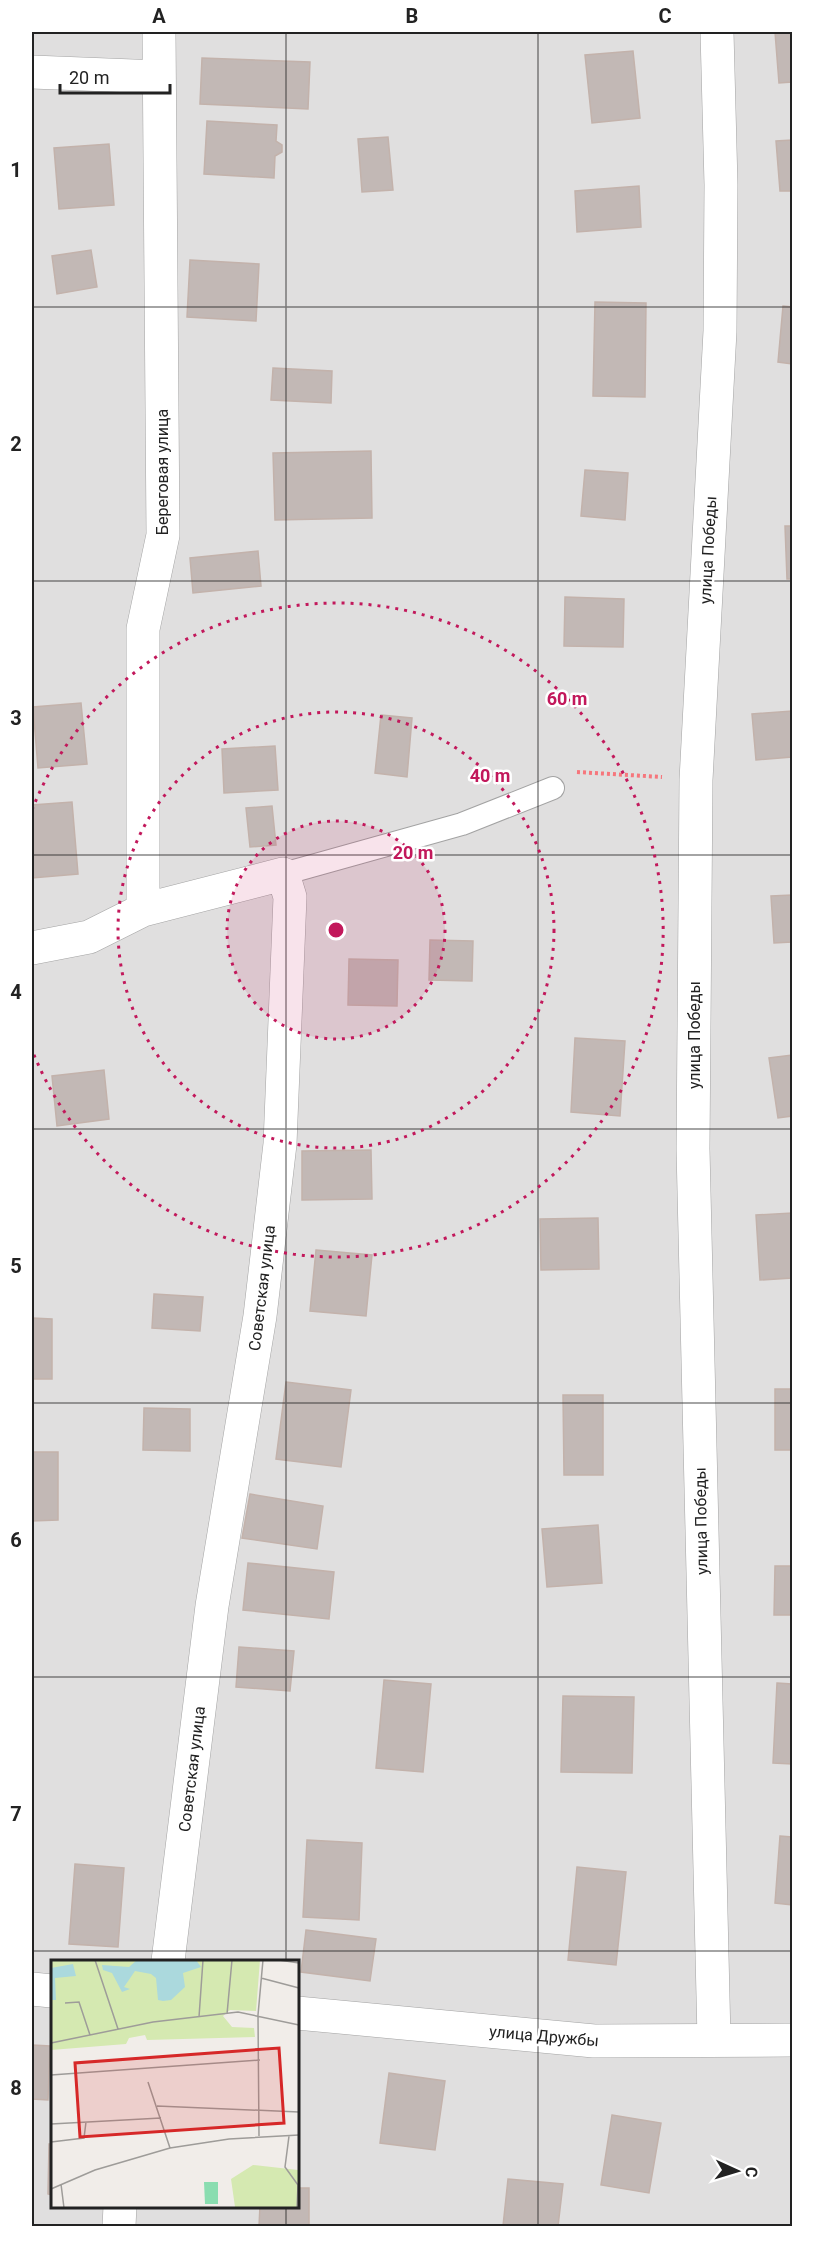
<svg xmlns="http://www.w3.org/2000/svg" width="824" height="2258" font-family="Roboto,sans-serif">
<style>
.residential{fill:#e0dfdf;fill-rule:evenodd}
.building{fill:#c2b8b5;stroke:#c3b2ab;stroke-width:1.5}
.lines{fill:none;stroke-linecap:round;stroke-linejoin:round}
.service-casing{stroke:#a3a3a3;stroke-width:24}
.minor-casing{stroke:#a3a3a3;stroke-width:34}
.tertiary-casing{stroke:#a3a3a3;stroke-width:34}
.path{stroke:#f6767c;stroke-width:4;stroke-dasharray:3 3;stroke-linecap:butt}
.service{stroke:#fff;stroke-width:22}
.minor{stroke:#fff;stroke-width:33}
.tertiary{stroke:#fff;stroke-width:33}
.grid{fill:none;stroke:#222;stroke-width:1.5;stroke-opacity:0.55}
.ring{fill:none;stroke:#c2185b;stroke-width:3;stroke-dasharray:3 6}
.labels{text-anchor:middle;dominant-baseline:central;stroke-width:5;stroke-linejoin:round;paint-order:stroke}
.street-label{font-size:16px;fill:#222;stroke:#fff}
.inset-road{fill:none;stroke:#9e9c99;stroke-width:1.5}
.view{fill:#d62828;fill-opacity:0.15;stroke:#d62828;stroke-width:3}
.inset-edge{fill:none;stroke:#222;stroke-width:3}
.centre{fill:#c2185b;stroke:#fff;stroke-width:3}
.ring-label{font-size:18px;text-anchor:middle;font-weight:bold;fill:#c2185b;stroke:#fff;stroke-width:5;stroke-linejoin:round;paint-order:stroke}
.neatline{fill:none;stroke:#222;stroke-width:2}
.grid-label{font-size:20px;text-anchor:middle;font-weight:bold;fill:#222}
</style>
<rect width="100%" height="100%" fill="#f1ede9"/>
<!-- residential -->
<path class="residential" d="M32,32H792V2226H32ZM52,1961H297V2206H52Z"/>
<!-- building -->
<path class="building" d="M775,32H792V82L779,83Z
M633,51L640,118L592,123L585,55Z
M202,58L310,62L308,109L200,104Z
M207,121L277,125L276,141L282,145V152L275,156L274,178L204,174Z
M388,137L393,190L362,192L358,139Z
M792,140V191H780L776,141Z
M109,144L114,205L59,209L54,148Z
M639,186L641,227L577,232L575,191Z
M91,250L97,287L57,294L52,256Z
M190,260L259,264L256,321L187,317Z
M595,302L646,303L645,397L593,396Z
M783,306L792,307V364L778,362Z
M273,368L332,371L331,403L271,400Z
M371,451L372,518L275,520L273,453Z
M585,470L628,473L625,520L581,516Z
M785,526H792V579H787Z
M258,551L261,586L193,593L190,558Z
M565,597L624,599L623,647L564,646Z
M81,703L87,764L38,768L33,707Z
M792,711V757L756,760L752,714Z
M381,715L412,718L407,777L375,773Z
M275,746L278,790L224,793L222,749Z
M72,802L78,874L32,878V805Z
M272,806L276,845L250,847L246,808Z
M792,895V942L774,943L771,896Z
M430,940L473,941L472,981L429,980Z
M349,959L398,960L397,1006L348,1005Z
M575,1038L625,1041L620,1116L571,1112Z
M792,1055V1116L778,1118L769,1058Z
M104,1070L109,1119L57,1126L52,1076Z
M371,1150L372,1199L302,1200V1151Z
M792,1213V1278L760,1280L756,1215Z
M598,1218L599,1269L541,1270L540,1219Z
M316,1250L372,1255L366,1316L310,1311Z
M154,1294L203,1297L200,1331L152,1328Z
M32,1318L52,1319V1379H32Z
M286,1382L351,1390L341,1467L276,1459Z
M775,1389H792V1450H775Z
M563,1395H603V1475H564Z
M144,1408L190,1409V1451L143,1450Z
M32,1452H58V1520L32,1521Z
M250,1494L323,1506L317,1549L242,1538Z
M598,1525L602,1583L547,1587L542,1529Z
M248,1563L334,1572L329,1619L243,1610Z
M775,1566H792V1615H774Z
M239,1647L294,1651L290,1691L236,1687Z
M384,1680L431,1684L423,1772L376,1768Z
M777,1683L792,1684V1764L773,1763Z
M563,1696L634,1697L632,1773L561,1772Z
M780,1836L792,1837V1905L775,1903Z
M307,1840L362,1843L359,1920L303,1917Z
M75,1864L124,1868L118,1947L69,1944Z
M577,1867L626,1872L616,1965L568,1960Z
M306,1930L376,1939L370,1981L301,1972Z
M32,2045L50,2046L48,2100L32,2099Z
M389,2073L445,2081L435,2150L380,2143Z
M612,2115L661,2123L649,2193L601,2185Z
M49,2144H52V2195L48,2194Z
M508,2179L563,2184L558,2226H503Z
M297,2188H309V2226H259L260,2206H297Z"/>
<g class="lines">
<!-- service casing -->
<g class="service-casing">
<path id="service" d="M283,874L462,824L553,788"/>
</g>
<!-- minor casing -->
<g class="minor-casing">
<path id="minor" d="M32,72L159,77
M143,910V629L163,535L159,32
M32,948L89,937L143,910L283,874L290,897L280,1144L260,1316L212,1606L168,1961
M714,2039L693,1149L696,780L720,331L721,185L717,32
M119,2226L120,2206"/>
</g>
<!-- tertiary casing -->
<g class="tertiary-casing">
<path id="tertiary" d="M32,1989L52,1991
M297,2013L594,2041L792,2040"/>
</g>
<!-- path -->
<path class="path" d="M577,772L662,777"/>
<!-- service -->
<use href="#service" class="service"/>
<!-- minor -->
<use href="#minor" class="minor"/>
<!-- tertiary -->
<use href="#tertiary" class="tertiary"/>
</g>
<!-- grid -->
<path class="grid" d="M286,32V1961M538,32V2226M32,307H792M32,581H792M32,855H792M32,1129H792M32,1403H792M32,1677H792M32,1951H792M286,2206V2226"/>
<!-- distance rings -->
<circle cx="336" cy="930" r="109" fill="#c2185b" fill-opacity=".12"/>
<g class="ring">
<circle cx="336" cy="930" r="109"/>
<circle cx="336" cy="930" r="218"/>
<path d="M32 810A327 327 0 1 1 32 1050"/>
</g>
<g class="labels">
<!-- street labels -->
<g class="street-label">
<text transform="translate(162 472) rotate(-90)">Береговая улица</text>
<text transform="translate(708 550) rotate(-87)">улица Победы</text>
<text transform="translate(694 1035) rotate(-90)">улица Победы</text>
<text transform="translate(262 1288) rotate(-83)">Советская улица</text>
<text transform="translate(701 1521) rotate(-91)">улица Победы</text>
<text transform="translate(192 1769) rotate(-83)">Советская улица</text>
<text transform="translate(544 2036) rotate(5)">улица Дружбы</text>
</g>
</g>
<!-- overview -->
<g transform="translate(51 1960)">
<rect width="248" height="248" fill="#f1ede9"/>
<path d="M0,0H209L205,51L179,50L172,56L181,67L203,68L204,77L96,80L94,75L78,78L75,84L0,90ZM202,205L247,210V247H184L180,219Z" fill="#d5e9b1"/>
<path d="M153,222H167V244H154Z" fill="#8addb0"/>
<path d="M86,0H145L150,7L132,13L134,27L120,40L112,41L107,40L105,18L100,14L84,11L73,27L79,29L71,32L61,13L52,10L51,5L78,7ZM22,4L25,16L4,18L5,40H0V8Z" fill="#abd9dd"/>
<path class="inset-road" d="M44,0L67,69M228,0L248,3M210,18L248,28M14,43L28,42L39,75M176,54L181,0M148,57L152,0M0,83L102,62L187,52L248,65M0,115L209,100M97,122L119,188M106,146L248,152M0,164L110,158M208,176L207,55L212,0M238,176L234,207L247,225L246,248M0,182L33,178L35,162M10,224L13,248M0,229L44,210L119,188L178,179L248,175"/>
<path class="view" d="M228,88L233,163L29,177L24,103Z"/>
<rect width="248" height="248" class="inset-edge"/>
</g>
<circle cx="336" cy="930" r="9" class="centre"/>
<g class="ring-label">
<text x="567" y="705">60 m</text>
<text x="490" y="782">40 m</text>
<text x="413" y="859">20 m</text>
</g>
<!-- border -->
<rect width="824" height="2258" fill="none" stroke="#ffffff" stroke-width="66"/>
<!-- north arrow -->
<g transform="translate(737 2171) rotate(94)" stroke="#ffffff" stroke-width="4.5" paint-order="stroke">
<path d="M0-4.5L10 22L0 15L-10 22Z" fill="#222222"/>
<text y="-9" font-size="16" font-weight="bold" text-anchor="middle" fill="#222222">С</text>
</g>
<!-- scale -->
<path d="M60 84v9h110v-9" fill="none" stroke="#222222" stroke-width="3"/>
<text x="69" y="84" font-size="18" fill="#222222" stroke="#ffffff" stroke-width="4.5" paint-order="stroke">20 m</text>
<rect x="33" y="33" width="758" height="2192" class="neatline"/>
<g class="grid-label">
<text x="159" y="23">A</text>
<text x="412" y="23">B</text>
<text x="665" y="23">C</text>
<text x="16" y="177">1</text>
<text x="16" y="451">2</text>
<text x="16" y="725">3</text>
<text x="16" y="999">4</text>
<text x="16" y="1273">5</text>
<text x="16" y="1547">6</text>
<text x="16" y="1821">7</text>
<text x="16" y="2095">8</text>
</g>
</svg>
